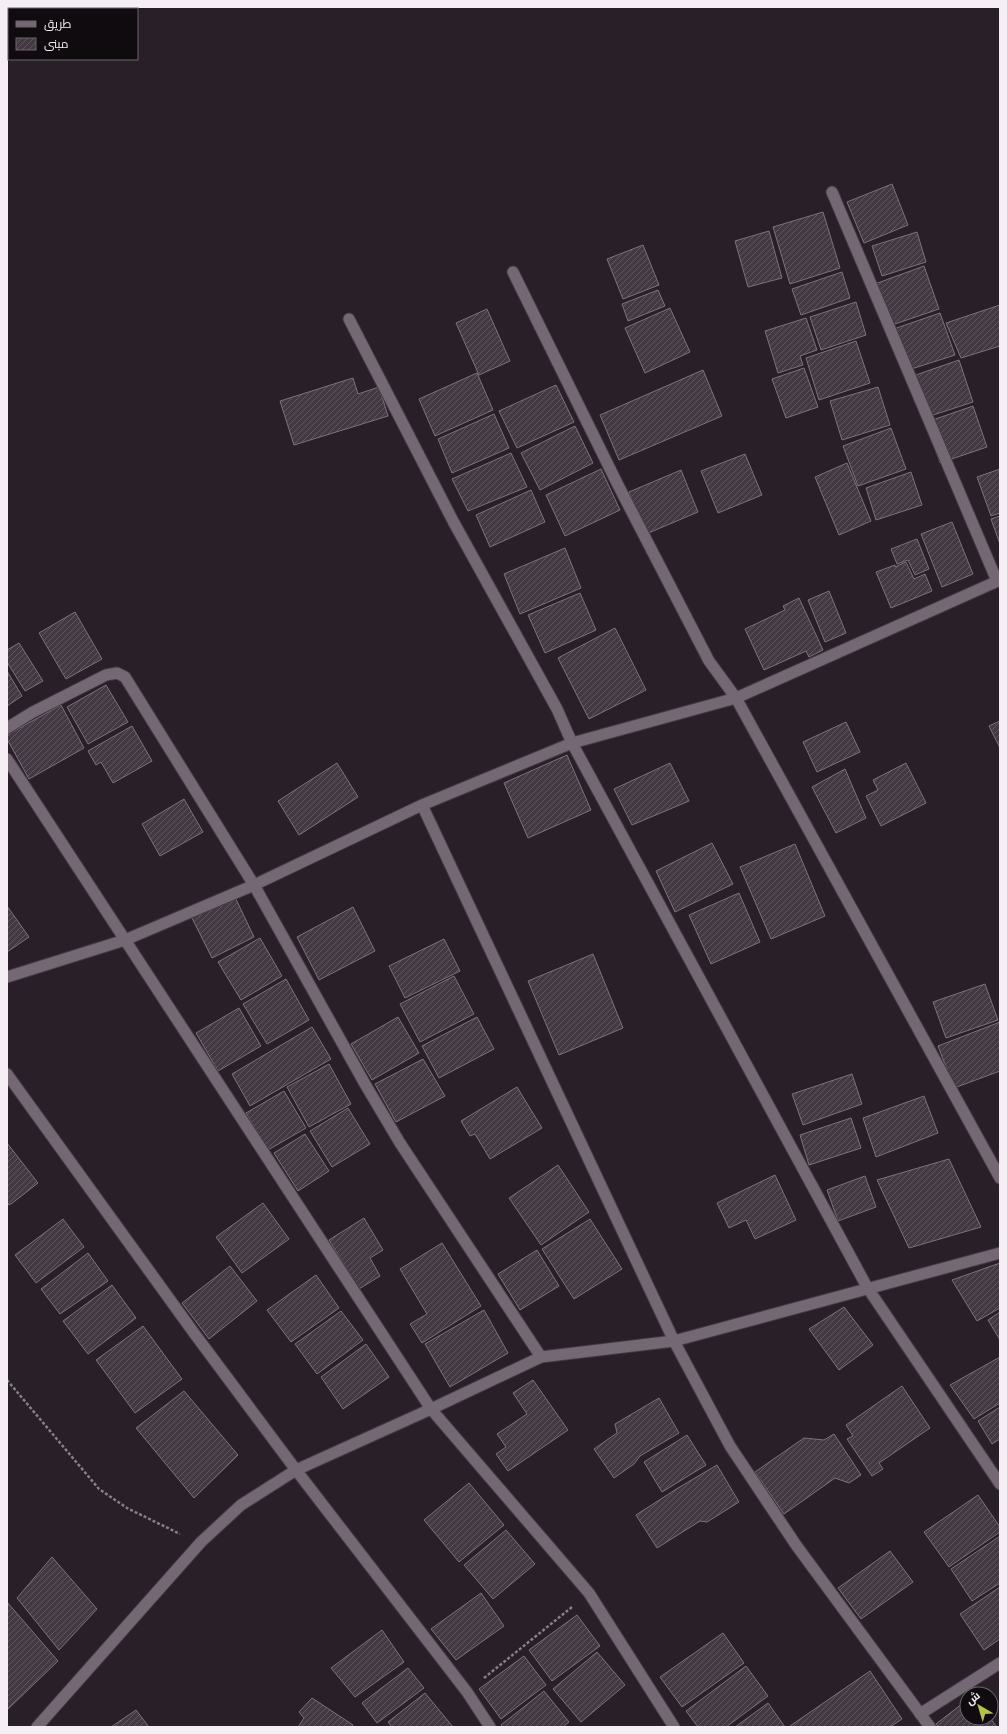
<svg xmlns="http://www.w3.org/2000/svg" width="1007" height="1734" font-family="'Libre Baskerville',Cairo,serif">
<style>
.building{fill:url(#building-hatch);stroke:#7c727c}
.lines{fill:none;stroke-linecap:round;stroke-linejoin:round}
.service-casing{stroke:#433c43;stroke-width:13}
.minor-casing{stroke:#433c43;stroke-width:13}
.path{stroke:#878087;stroke-width:2.5;stroke-dasharray:3 2;stroke-linecap:butt}
.service{stroke:#736873;stroke-width:11}
.minor{stroke:#736873;stroke-width:11}
</style>
<defs>
<pattern id="building-hatch" width="6" height="6" patternUnits="userSpaceOnUse"><rect width="6" height="6" fill="#433943"/><path d="M-1 1l2-2M0 6l6-6M5 7l2-2" fill="none" stroke="#5f565f"/></pattern>
</defs>
<rect width="100%" height="100%" fill="#281f28"/>
<!-- building -->
<path class="building" d="M892,184L908,225L864,243L847,202Z
M823,212L840,268L790,284L773,227Z
M769,231L782,278L748,287L735,241Z
M917,232L926,262L882,276L872,246Z
M643,245L659,285L623,299L607,259Z
M924,266L939,309L889,326L875,284Z
M842,272L850,298L801,315L792,289Z
M658,290L665,306L628,321L622,304Z
M856,302L866,335L821,350L810,317Z
M1000,305V346L961,358L946,323Z
M670,308L690,352L645,373L625,328Z
M487,309L510,361L479,375L456,323Z
M940,313L955,355L905,371L888,331Z
M806,318L817,350L800,356L803,365L778,373L765,331Z
M856,341L870,383L819,400L806,358Z
M959,360L973,402L924,418L910,377Z
M804,368L818,407L786,418L772,379Z
M703,370L722,416L619,460L600,415Z
M477,373L493,410L435,436L419,399Z
M353,378L358,394L379,387L388,416L294,445L280,401Z
M556,385L574,422L517,448L499,411Z
M878,387L890,425L842,440L830,401Z
M973,406L987,447L940,463L927,422Z
M494,414L509,448L452,473L438,439Z
M575,426L593,463L540,490L521,453Z
M891,428L906,469L858,486L843,446Z
M511,453L527,487L468,511L452,479Z
M745,454L762,495L718,513L701,471Z
M847,463L871,521L839,535L815,477Z
M601,469L620,510L565,536L546,495Z
M1000,469V513L991,516L977,477Z
M681,470L698,512L646,534L629,492Z
M911,472L922,505L876,520L866,488Z
M531,490L545,522L490,547L476,515Z
M1000,516V544L991,519Z
M952,522L973,574L942,587L921,534Z
M917,539L929,569L915,575L908,560L897,564L891,549Z
M565,548L581,588L520,614L504,574Z
M906,562L914,579L925,574L932,591L891,608L876,572L895,565V567Z
M829,591L846,633L825,642L808,600Z
M580,593L596,630L545,653L528,615Z
M799,598L823,650L809,657L806,651L764,670L745,629L785,610L783,606Z
M75,612L102,659L66,679L39,633Z
M615,628L646,690L589,719L558,658Z
M19,643L43,681L25,691L7,662V650Z
M7,671L22,696L7,706Z
M106,685L128,722L88,744L67,707Z
M61,705L84,748L29,779L7,739V735Z
M1000,721V748L989,726Z
M846,722L860,752L817,772L803,742Z
M132,726L152,761L113,783L101,762L96,765L88,751Z
M567,755L591,810L528,838L504,783Z
M337,763L358,797L299,835L278,801Z
M670,763L689,801L632,825L614,789Z
M906,763L926,803L881,826L866,796L878,790L873,780Z
M845,769L866,818L836,833L812,787Z
M184,799L203,832L160,856L142,824Z
M712,843L733,884L675,912L656,871Z
M795,844L825,916L771,939L740,867Z
M739,893L760,942L711,964L689,915Z
M234,895L254,937L212,958L191,916Z
M7,906L29,937L7,952Z
M353,907L375,951L319,980L297,937Z
M260,938L282,976L241,1000L218,962Z
M444,939L460,971L405,998L389,966Z
M593,954L623,1028L559,1055L528,981Z
M454,976L474,1014L420,1042L400,1004Z
M286,979L309,1020L267,1044L243,1004Z
M985,984L998,1020L946,1038L933,1002Z
M239,1008L261,1046L218,1071L196,1033Z
M398,1017L419,1053L372,1080L351,1044Z
M477,1017L494,1049L439,1078L422,1046Z
M1000,1022V1071L954,1088L938,1046Z
M312,1027L331,1059L250,1106L232,1074Z
M423,1059L445,1096L396,1122L375,1084Z
M329,1064L351,1104L309,1127L287,1087Z
M852,1074L862,1104L803,1125L792,1094Z
M517,1087L542,1128L490,1159L475,1134L470,1136L461,1121Z
M284,1091L306,1128L268,1150L246,1113Z
M924,1096L938,1133L876,1157L863,1118Z
M348,1108L370,1144L332,1167L310,1131Z
M851,1118L861,1148L809,1165L800,1135Z
M305,1134L329,1171L298,1191L274,1153Z
M7,1143L38,1183L11,1204L7,1205Z
M949,1159L981,1227L909,1248L877,1180Z
M558,1165L589,1212L541,1245L509,1198Z
M775,1175L796,1220L755,1239L746,1220L729,1228L717,1203Z
M865,1176L876,1207L838,1221L827,1190Z
M263,1203L289,1239L242,1273L216,1237Z
M364,1218L383,1250L370,1258L380,1276L359,1289L329,1240Z
M63,1219L84,1247L36,1283L15,1255Z
M590,1219L622,1269L574,1299L542,1249Z
M442,1243L481,1306L422,1343L410,1324L427,1314L400,1269Z
M537,1250L559,1286L520,1310L498,1274Z
M88,1253L108,1281L60,1314L41,1289Z
M1000,1263V1308L977,1321L952,1280Z
M230,1266L257,1301L209,1339L182,1303Z
M316,1275L339,1308L291,1342L267,1310Z
M112,1285L136,1318L88,1354L63,1321Z
M844,1307L873,1345L839,1370L809,1329Z
M484,1310L508,1353L450,1387L425,1344Z
M341,1311L363,1340L317,1374L295,1344Z
M1000,1312V1340L988,1320Z
M143,1326L182,1379L135,1413L96,1360Z
M366,1344L389,1377L343,1409L321,1377Z
M1000,1357V1403L974,1419L950,1385Z
M533,1380L568,1430L508,1471L496,1454L506,1447L497,1434L527,1414L513,1393Z
M902,1386L930,1428L879,1463L883,1469L872,1476L847,1439L853,1436L846,1425Z
M184,1391L238,1455L194,1498L136,1428Z
M659,1398L679,1433L640,1456L634,1464L614,1478L594,1449L617,1433L615,1424Z
M1000,1407V1439L992,1444L978,1421Z
M834,1434L861,1475L849,1483L835,1478L784,1514L755,1472L804,1438L824,1440Z
M687,1435L706,1465L662,1492L644,1462Z
M717,1465L739,1502L707,1522L700,1521L657,1548L636,1515L678,1488Z
M469,1483L504,1525L459,1562L424,1520Z
M978,1495L1000,1527V1532L949,1567L924,1532Z
M506,1530L535,1564L493,1599L464,1565Z
M1000,1536V1583L972,1601L951,1569Z
M890,1551L913,1582L861,1619L838,1588Z
M52,1557L97,1609L59,1650L17,1598Z
M1000,1587V1639L984,1650L960,1614Z
M481,1593L504,1626L456,1660L431,1629Z
M7,1602L58,1661L7,1710Z
M577,1615L600,1646L552,1681L529,1650Z
M382,1630L404,1662L355,1697L331,1668Z
M723,1633L744,1663L682,1707L660,1677Z
M597,1652L625,1685L581,1722L553,1689Z
M524,1656L546,1685L501,1719L479,1689Z
M746,1666L768,1696L726,1727H698L686,1711Z
M408,1668L424,1688L377,1723L362,1703Z
M870,1671L902,1719L890,1727H790V1726Z
M544,1691L569,1722L563,1727H503L501,1725Z
M425,1693L453,1727H392L388,1722Z
M312,1698L353,1725L352,1727H298L304,1718L299,1712Z
M967,1700V1718H990L997,1727H939L936,1724Z
M768,1703L785,1727H735Z
M136,1710L149,1727H111Z"/>
<g class="lines">
<!-- service casing -->
<g class="service-casing">
<path id="service" d="M832,192L997,581
M37,1727L201,1542L241,1505L296,1470L431,1409L541,1357L674,1341L1000,1253"/>
</g>
<!-- minor casing -->
<g class="minor-casing">
<path id="minor" d="M513,272L618,485L709,661L736,698L1000,1178
M349,319L453,521L557,709L572,743L867,1287L1000,1484
M7,728L33,712L106,675L117,673L125,677L254,885L365,1084L400,1143L541,1357
M7,759L431,1409L589,1593L674,1727
M422,805L674,1341L730,1446L796,1545L930,1727
M7,977L125,940L254,885L422,805L572,743L736,698L1000,580
M7,1074L194,1333L296,1470L467,1692L490,1727
M920,1714L1000,1663"/>
</g>
<!-- path -->
<path class="path" d="M7,1380L99,1489L127,1508L180,1534
M484,1678L572,1607"/>
<!-- service -->
<use href="#service" class="service"/>
<!-- minor -->
<use href="#minor" class="minor"/>
</g>
<!-- border -->
<rect width="1007" height="1734" fill="none" stroke="#f5eff5" stroke-width="16"/>
<!-- legend -->
<rect x="8" y="8" width="130" height="52" fill="#0f0b0f" stroke="#6b666b"/>
<rect x="16" y="21" width="20" height="6" fill="#736873" stroke="#6b666b"/>
<text x="44" y="28" font-size="12" fill="#f5eff5">طريق</text>
<rect x="16" y="38" width="20" height="12" fill="url(#building-hatch)" stroke="#6b666b"/>
<text x="44" y="48" font-size="12" fill="#f5eff5">مبنى</text>
<!-- north arrow -->
<g transform="translate(979 1706) rotate(322)"><circle r="19" fill="#0f0b0f" stroke="#6b666b"/>
<path d="M0-3L7 15L0 10L-7 15Z" fill="#b5c249"/>
<text y="-6" font-size="11" font-weight="bold" text-anchor="middle" fill="#f5eff5">ش</text>
</g>
</svg>
